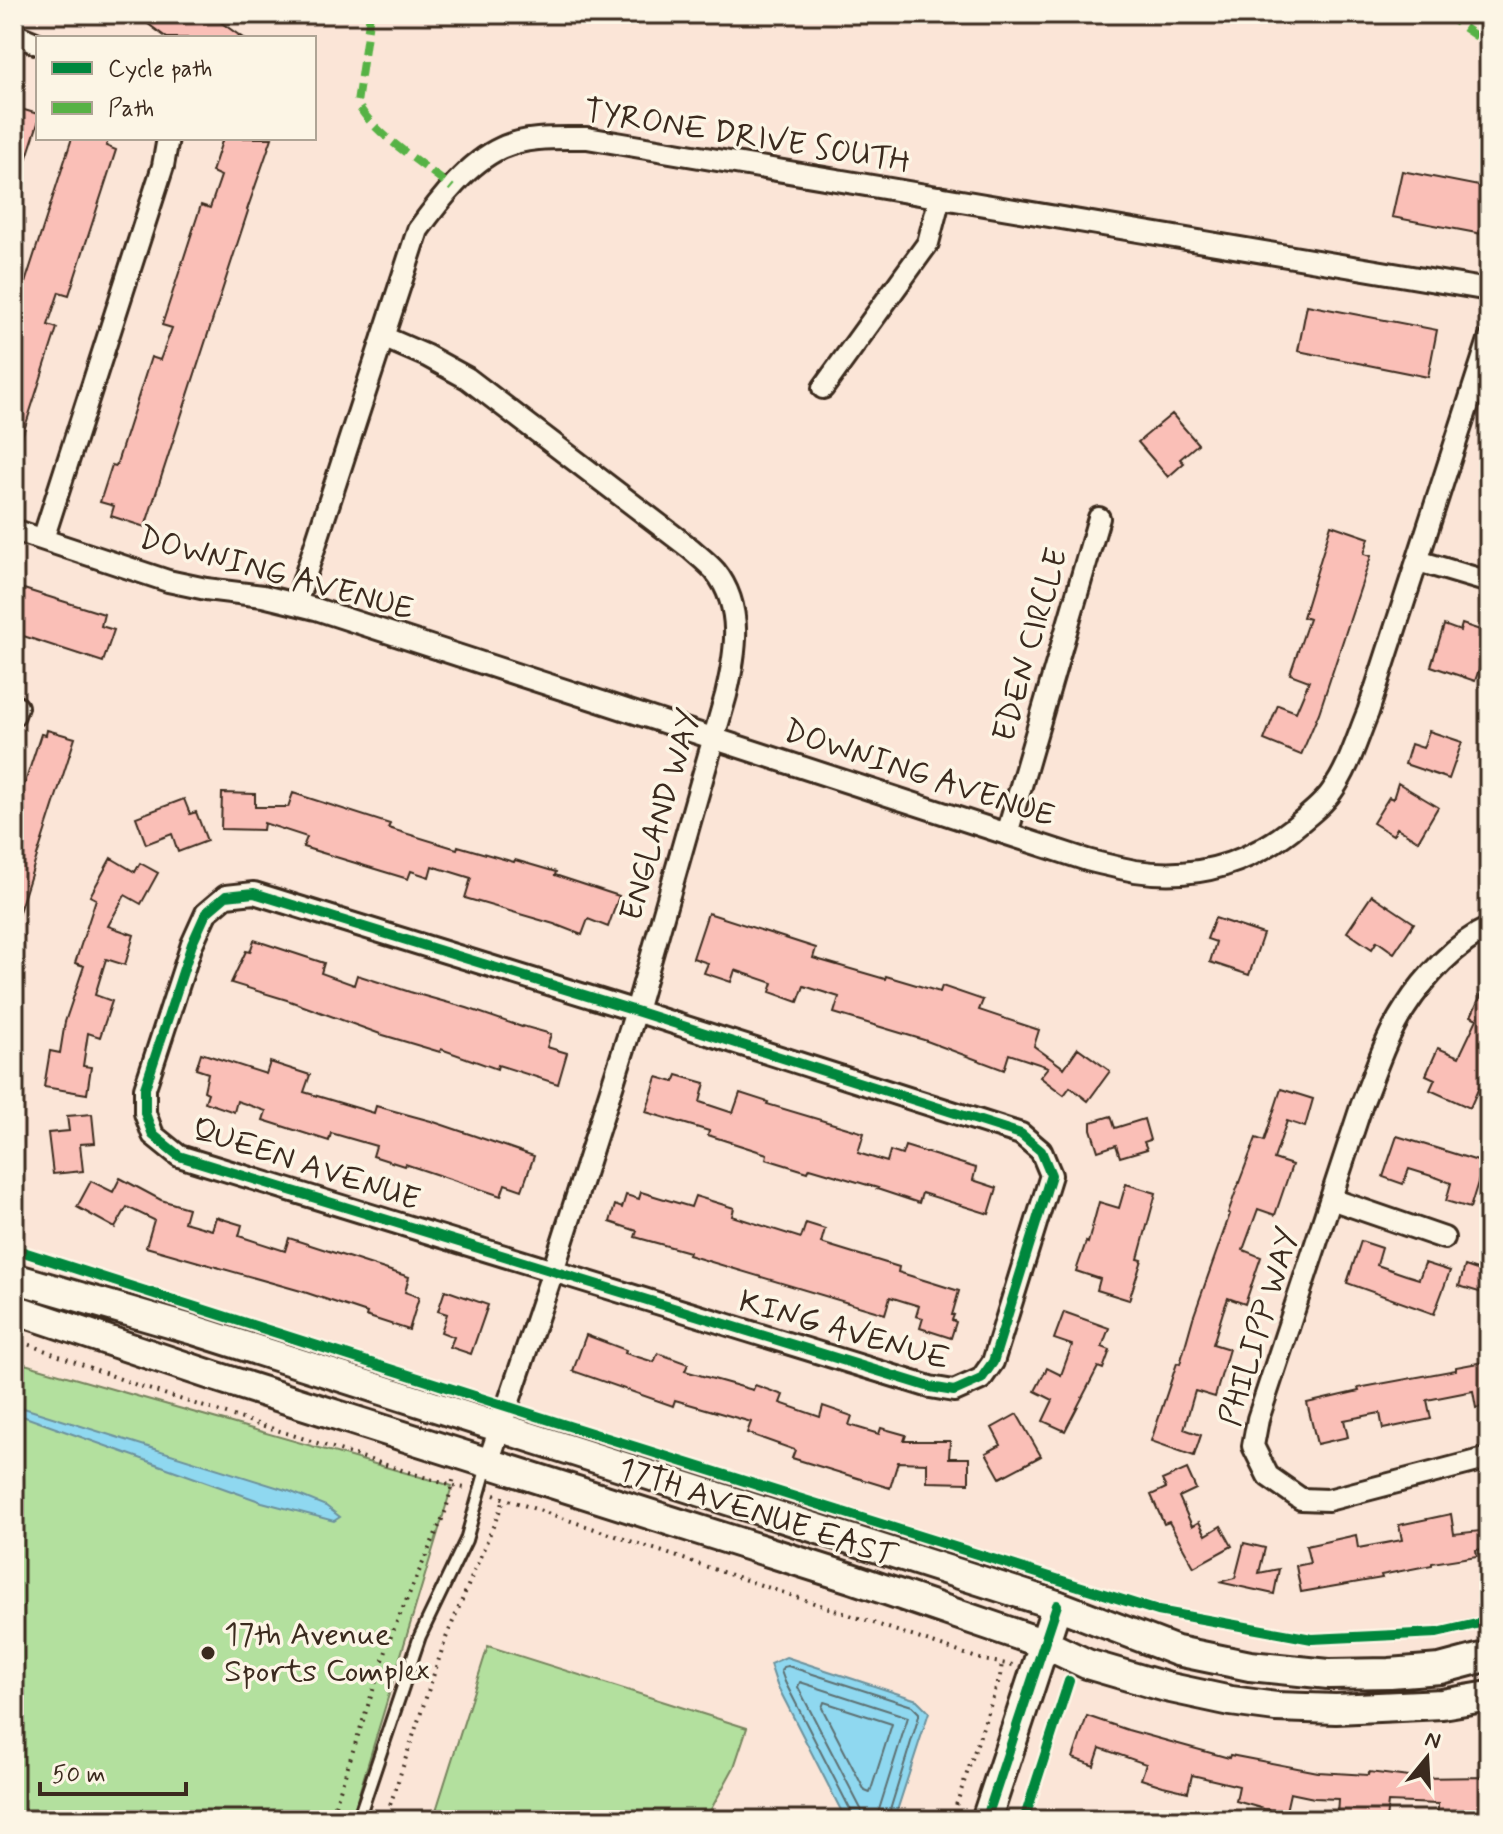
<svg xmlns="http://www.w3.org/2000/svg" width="1503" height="1834" font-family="Mynerve,sans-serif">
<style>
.green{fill:#b3e09e;stroke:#77855e;stroke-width:2}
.water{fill:#8fd8f0;stroke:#6d929c;stroke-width:2}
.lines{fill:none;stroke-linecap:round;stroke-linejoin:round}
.shore{stroke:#5d7072;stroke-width:2}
.building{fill:#fabfb7;stroke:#3b2a1e;stroke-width:2}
.lane-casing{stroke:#3b2a1e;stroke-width:16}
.street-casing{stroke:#3b2a1e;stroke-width:26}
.secondary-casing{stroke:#3b2a1e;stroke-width:34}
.path{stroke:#3b2a1e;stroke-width:4;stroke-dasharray:2 6;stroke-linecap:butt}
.lane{stroke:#fcf5e5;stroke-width:10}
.street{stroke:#fcf5e5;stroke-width:20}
.secondary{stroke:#fcf5e5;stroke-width:28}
.quiet{stroke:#57b245;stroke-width:8;stroke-dasharray:16 8;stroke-linecap:butt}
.cycleway-casing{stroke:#fcf5e5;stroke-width:15}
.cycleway{stroke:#00873e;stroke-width:10}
.poi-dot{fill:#3b2a1e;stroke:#fcf5e5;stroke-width:3}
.labels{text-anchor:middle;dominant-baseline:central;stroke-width:7;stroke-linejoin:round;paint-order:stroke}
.street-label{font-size:32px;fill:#3b2a1e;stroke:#fcf5e5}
.poi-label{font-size:32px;fill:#3b2a1e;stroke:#fcf5e5;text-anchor:start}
</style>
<rect width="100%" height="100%" fill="#fbe5d7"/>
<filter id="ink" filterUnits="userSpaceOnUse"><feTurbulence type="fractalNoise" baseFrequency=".0125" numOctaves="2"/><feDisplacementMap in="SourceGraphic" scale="16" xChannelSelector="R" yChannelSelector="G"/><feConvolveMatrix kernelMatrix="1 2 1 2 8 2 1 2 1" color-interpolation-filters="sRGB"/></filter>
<g filter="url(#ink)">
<!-- green -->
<path class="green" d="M14,1361L452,1486L351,1820H14Z
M488,1646L747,1728L734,1767L709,1813L703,1820H433Z"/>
<!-- water -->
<path class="water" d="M14,1405L289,1491L326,1506L340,1517L334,1521L262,1502L14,1413Z
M786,1657L917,1700L929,1712L894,1820H846L777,1685L770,1664Z"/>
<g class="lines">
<!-- shore -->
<path class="shore" d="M824,1702L892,1724L870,1793L865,1791L822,1708Z
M853,1820L852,1813L785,1682L781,1671L783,1667L788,1666L912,1706L919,1713V1716L887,1820
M863,1820L861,1809L798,1687L800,1682L908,1717L878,1813L877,1820"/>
</g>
<!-- building -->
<path class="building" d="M155,14H209L243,38H167L147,23Z
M14,107L38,114V123L17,188L14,187Z
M72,138H109L106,146L116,150L69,295L59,292L48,325L57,328L17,452H14V317Z
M223,138H272L247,210L248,211L145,527L111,516L114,506L100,502L112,465L116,466L151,357L160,360L172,328L162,325L201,205L210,208L221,176L212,172Z
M1402,171L1489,188V199L1482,234L1392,217Z
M1307,305L1437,330L1428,377L1298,351Z
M1172,414L1198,444L1180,459L1184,463L1168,477L1138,442Z
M1331,525L1369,538L1364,554L1371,556L1319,713L1301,755L1264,740L1278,705L1296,712L1309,681L1290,674L1309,619L1303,617Z
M14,586L104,614L101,626L114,630L103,662L14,633Z
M1462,624L1489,633V640L1475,681L1431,666L1444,625L1460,631Z
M47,730L75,738L17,918L14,917V831L20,812L16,810L41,734L46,735Z
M1429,731L1462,742L1449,779L1405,764L1411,744L1423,748Z
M1398,783L1438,807L1418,841L1397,828L1393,835L1373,823L1389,797L1393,799Z
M222,793L255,794V807H288L293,793L390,824L388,828L457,849L458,846L514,862L515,860L556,872L555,875L619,896L608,927L588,919L582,935L554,924L465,898L471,878L432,866L429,877L411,871L408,879L303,847L307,837L264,823L263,830L221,829Z
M184,799L190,814L196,812L207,841L178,852L172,834L146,844L136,817Z
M111,858L135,872L140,863L158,873L141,904L125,895L108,926L134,935L125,965L106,959L95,995L112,1001L100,1037L88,1033L83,1066L91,1067L87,1094L44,1087L50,1051L60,1053L65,1022L84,966L75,963L96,899L90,896Z
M1372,895L1414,923L1394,953L1377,941L1372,949L1347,932Z
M708,913L816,948L813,958L885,979L886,976L940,992L942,986L983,1000L979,1010L1039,1030L1034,1046L1064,1068L1078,1048L1110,1071L1088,1101L1070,1087L1064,1095L1040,1077L1048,1067L1009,1054L1004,1070L924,1040L834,1013L839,997L804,986L798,1002L770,992L773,983L735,970L731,982L704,973L708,963L693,958Z
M1215,918L1263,934L1249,975L1210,962L1216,942L1207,939Z
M254,940L324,963L321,973L354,985L357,975L410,992L467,1008L522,1027L523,1026L551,1034L547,1047L567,1053L558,1084L498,1065L497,1069L441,1049L440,1052L383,1035L287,1000L231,983L246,951L250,952Z
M1489,978V1088L1480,1085L1470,1108L1430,1090L1435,1079L1426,1075L1438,1048L1459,1057L1477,1019L1471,1016Z
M201,1053L266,1074L270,1062L310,1075L304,1092L374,1113L376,1106L431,1121L534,1156L522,1190L505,1184L501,1196L405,1164L404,1166L373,1156L376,1146L331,1133L329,1141L263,1120L266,1111L237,1101L234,1112L205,1102L208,1093L204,1091L208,1073L196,1069Z
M677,1075L705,1083L700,1102L733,1113L740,1093L768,1102L767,1104L864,1133L858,1153L887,1162L890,1151L902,1155L905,1146L976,1168L973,1180L997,1188L989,1214L922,1193L919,1203L877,1189L878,1188L810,1168L808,1172L766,1159L767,1154L708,1135L709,1131L646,1112L657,1077L674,1082Z
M1281,1089L1313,1099L1305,1127L1287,1121L1274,1159L1292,1165L1275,1215L1258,1209L1243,1250L1261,1257L1245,1304L1228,1298L1223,1312L1213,1344L1229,1349L1215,1397L1195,1391L1184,1429L1201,1435L1194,1456L1151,1441L1177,1363L1180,1364L1193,1318L1230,1214L1228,1213L1240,1180L1256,1138L1264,1141Z
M92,1114L95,1143L80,1144L83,1171L53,1174L48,1133L69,1131L67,1116Z
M1111,1116L1115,1128L1144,1119L1150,1140L1144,1142L1147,1149L1120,1157L1116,1145L1098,1151L1091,1129V1122Z
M1397,1136L1484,1163L1470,1208L1446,1201L1451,1183L1438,1178L1409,1169L1403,1184L1383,1177Z
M120,1178L161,1200L188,1208L184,1222L212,1230L216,1217L242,1225L239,1236L285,1251L289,1238L409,1277L405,1292L419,1297L409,1330L366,1316L367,1313L301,1291L146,1247L154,1220L127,1207L115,1228L77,1207L91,1181L113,1192Z
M1126,1184L1156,1193L1138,1259L1142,1260L1129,1300L1097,1290L1100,1279L1076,1271L1086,1242L1088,1243L1099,1202L1119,1208Z
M641,1192L691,1207L695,1196L734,1208L732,1216L801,1238L806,1223L825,1229L821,1243L899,1267L898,1272L959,1291L952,1315H954L952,1320L956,1322L951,1338L920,1328L923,1318L916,1316L919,1306L890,1297L885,1314L688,1255L689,1252L635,1237L637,1231L610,1222L615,1205L622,1208L626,1195L639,1199Z
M1361,1241L1382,1248L1377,1265L1406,1275L1419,1279L1425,1263L1450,1271L1434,1314L1347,1283Z
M1465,1266L1489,1274V1295L1459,1286Z
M445,1290L488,1305L471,1354L450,1347L454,1337L441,1332L447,1314L438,1311Z
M1064,1312L1109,1328L1102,1347L1110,1350L1103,1369L1098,1367L1065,1431L1043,1421L1053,1400L1035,1391L1047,1368L1061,1375L1072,1345L1054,1339Z
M586,1335L626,1350L625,1353L654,1362L658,1353L688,1364L685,1371L753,1390L755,1385L783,1395L780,1403L820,1417L823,1406L852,1416L849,1425L879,1434L881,1428L906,1435L904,1441H950L949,1458H969V1483L927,1482V1463L898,1462L890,1488L792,1458L795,1450L747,1433L751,1422L675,1400L673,1406L573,1371Z
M1489,1361V1405L1476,1408L1473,1391L1427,1400L1431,1419L1383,1429L1380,1413L1344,1420L1348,1437L1317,1444L1307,1403L1359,1391L1358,1388L1456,1370V1367Z
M1017,1414L1041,1456L1000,1478L986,1453L1001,1445L992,1428Z
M1187,1469L1196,1489L1179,1497L1192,1526L1199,1522L1206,1535L1221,1526L1232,1546L1194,1567L1169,1522L1164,1524L1151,1495L1166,1488L1162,1480Z
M1451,1514L1454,1534L1489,1530V1548L1476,1550L1477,1556L1432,1563V1565L1381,1575L1382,1578L1301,1592L1296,1566L1310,1563L1306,1546L1356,1535L1358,1548L1402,1540L1399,1525Z
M1244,1543L1265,1548L1259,1573L1279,1569L1274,1594L1219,1582L1235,1578Z
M1087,1716L1128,1730L1229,1758L1230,1755L1318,1772L1368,1775L1369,1772L1417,1778L1489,1777V1802H1486V1820H1438V1804L1388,1802L1386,1820L1337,1817L1338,1799L1314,1798L1290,1793L1286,1811L1264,1809L1236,1801L1239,1786L1192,1775L1188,1792L1163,1786L1141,1779L1146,1764L1100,1748L1094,1766L1073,1758Z"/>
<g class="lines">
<!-- lane casing -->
<g class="lane-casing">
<path id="lane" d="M358,1820L420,1636L466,1540L487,1466"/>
</g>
<!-- street casing -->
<g class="street-casing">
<path id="street" d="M14,34L38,44
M383,337L427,356L467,378L691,549C699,556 708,563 715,571C744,607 736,653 726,695L636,1011L553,1271L488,1463
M823,388L928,243L940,197
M14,530L168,581L206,589L263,596L316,609L1087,860C1103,864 1119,868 1135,871C1194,880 1246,865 1292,829C1306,817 1322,806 1332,791C1349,768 1357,738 1368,712L1489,340
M43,539L163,166L168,138
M1418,561L1489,582
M296,604L418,230C439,201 468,163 501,148C526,136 560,138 587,138L1489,290
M14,715L17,707
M1007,834L1099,518
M254,893L636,1011L1021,1134L1041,1151L1051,1175L993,1362L981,1379L954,1391L930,1387L179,1156L153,1135L145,1113V1088L192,944L206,913L226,896Z
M1489,928C1457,942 1424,978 1405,1008C1386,1036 1375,1072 1362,1104L1258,1419L1253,1446L1268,1476L1301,1499L1328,1500L1489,1458
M1331,1199L1444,1238"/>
</g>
<!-- secondary casing -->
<g class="secondary-casing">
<path id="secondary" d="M14,1278L194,1330L1057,1605L1177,1651L1250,1666L1329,1674L1390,1673L1440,1669L1489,1656
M14,1309L214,1376L851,1578L1045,1644L1087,1664L1166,1687L1231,1701L1276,1707L1336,1709L1442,1704L1489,1696
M986,1820L1057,1605"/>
</g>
<!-- path -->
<path class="path" d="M14,1339L142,1387L452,1486L466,1488
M494,1495L983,1660L1013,1665
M330,1820L392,1633L446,1510L454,1477
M385,1820L446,1638L505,1498
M951,1820L1000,1677L1002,1663"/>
<!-- lane -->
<use href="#lane" class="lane"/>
<!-- street -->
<use href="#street" class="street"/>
<!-- secondary -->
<use href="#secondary" class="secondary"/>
<!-- quiet -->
<path class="quiet" d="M370,14L357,103C373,134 424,164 452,188
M1444,14L1489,45"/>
<!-- cycleway casing -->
<g class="cycleway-casing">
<path id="cycleway" d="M254,893L636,1011L1021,1134L1041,1151L1051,1175L993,1362L981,1379L954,1391L930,1387L179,1156L153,1135L145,1113V1088L192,944L206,913L226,896Z
M14,1249L537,1416L1158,1611L1312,1639L1437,1633L1489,1621
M986,1820L1057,1605
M1024,1820L1069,1681"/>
</g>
<!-- cycleway -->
<use href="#cycleway" class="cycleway"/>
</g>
</g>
<!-- markers -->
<circle class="poi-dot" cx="208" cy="1653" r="8"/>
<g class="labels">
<!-- street labels -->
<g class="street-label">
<text transform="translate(747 137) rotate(9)">TYRONE DRIVE SOUTH</text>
<text transform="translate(276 574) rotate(15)">DOWNING AVENUE</text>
<text transform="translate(1031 645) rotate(-74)">EDEN CIRCLE</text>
<text transform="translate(919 774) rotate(18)">DOWNING AVENUE</text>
<text transform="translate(661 815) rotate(-74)">ENGLAND WAY</text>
<text transform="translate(306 1165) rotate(18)">QUEEN AVENUE</text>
<text transform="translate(1260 1327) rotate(-73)">PHILIPP WAY</text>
<text transform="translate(844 1331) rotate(16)">KING AVENUE</text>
<text transform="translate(757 1513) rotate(18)">17TH AVENUE EAST</text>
</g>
<!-- poi labels -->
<g class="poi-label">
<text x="224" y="1635">17th Avenue<tspan x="224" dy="37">Sports Complex</tspan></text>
</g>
</g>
<!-- margin -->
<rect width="1503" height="1834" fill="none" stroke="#fcf5e5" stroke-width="48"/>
<rect x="24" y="24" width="1455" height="1786" fill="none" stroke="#3b2a1e" stroke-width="3" filter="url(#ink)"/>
<!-- legend -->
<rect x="36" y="36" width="280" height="104" fill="#fcf5e5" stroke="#afa495" stroke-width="2"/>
<rect x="52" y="62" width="40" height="12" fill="#00873e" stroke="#afa495" stroke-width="2"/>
<text x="108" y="76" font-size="24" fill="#3b2a1e">Cycle path</text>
<rect x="52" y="102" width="40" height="12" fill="#57b245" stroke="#afa495" stroke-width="2"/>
<text x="108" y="116" font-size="24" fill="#3b2a1e">Path</text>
<!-- north arrow -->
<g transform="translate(1427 1758) rotate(18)" stroke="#fcf5e5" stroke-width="6" paint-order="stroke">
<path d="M0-6L14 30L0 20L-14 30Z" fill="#3b2a1e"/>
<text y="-12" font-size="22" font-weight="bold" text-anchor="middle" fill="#3b2a1e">N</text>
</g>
<!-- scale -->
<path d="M40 1782v12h146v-12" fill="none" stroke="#3b2a1e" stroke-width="4"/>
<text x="52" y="1782" font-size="24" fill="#3b2a1e" stroke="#fcf5e5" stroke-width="6" paint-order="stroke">50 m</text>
</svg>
